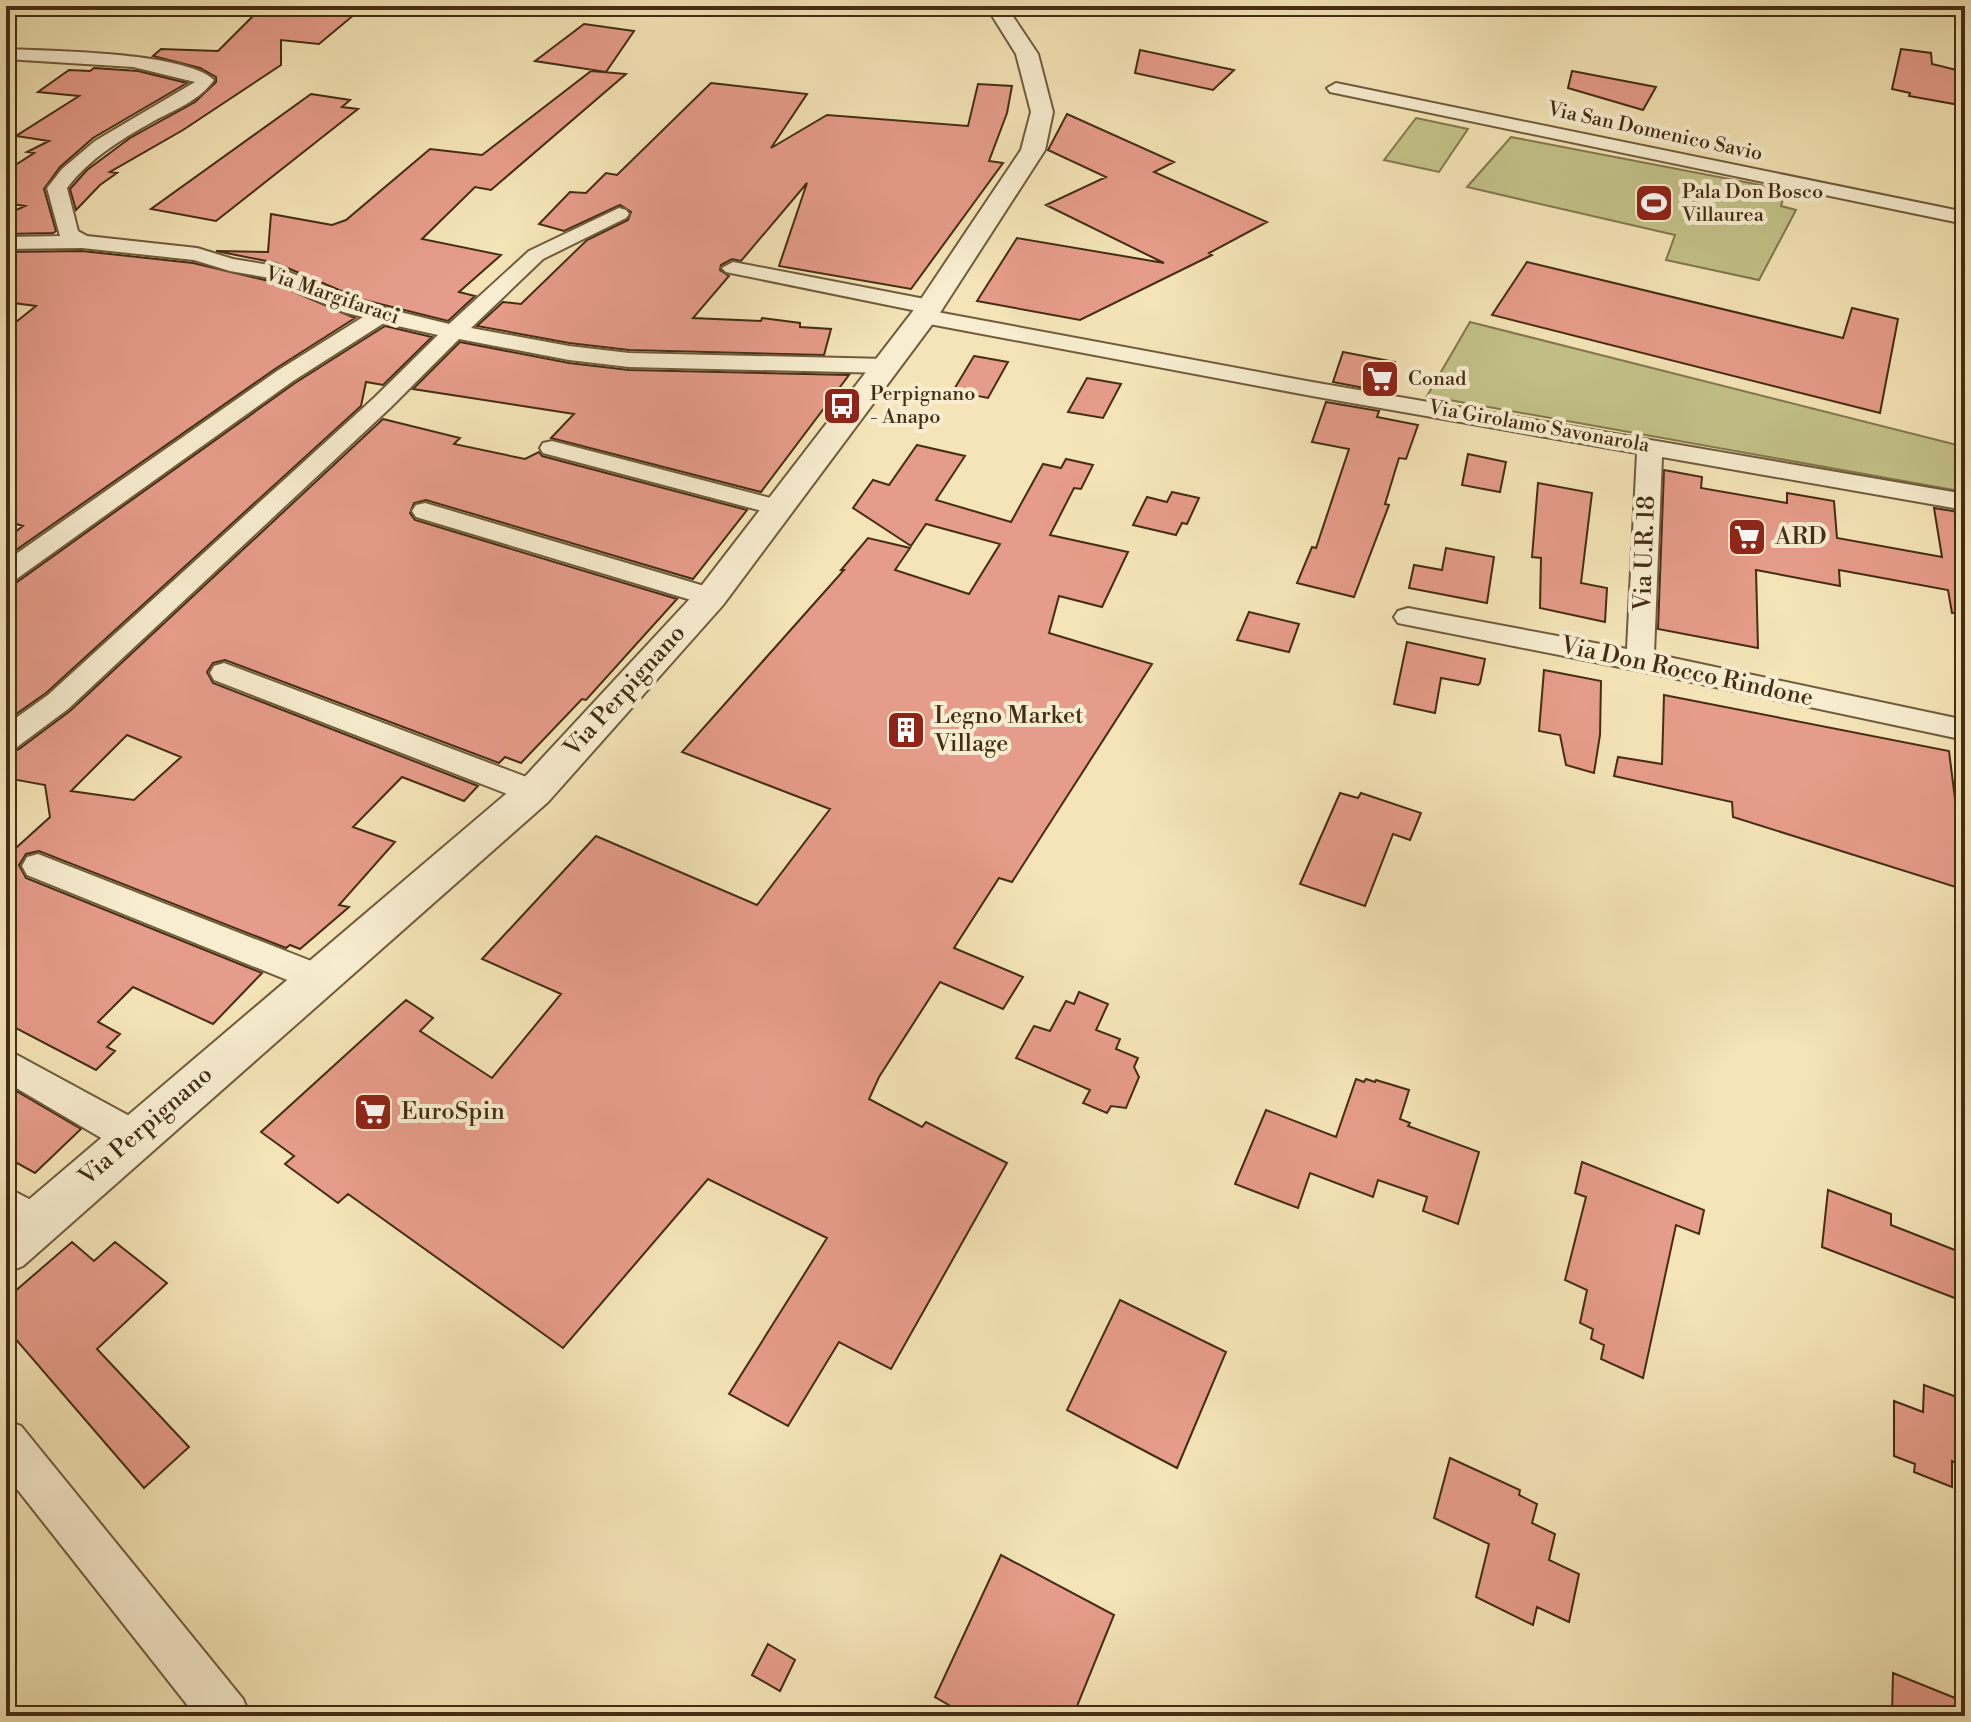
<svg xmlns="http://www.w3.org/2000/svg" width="1971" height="1722" font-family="'Libre Bodoni',serif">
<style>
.green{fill:#c3c289;stroke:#84784e;stroke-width:2}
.building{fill:#e69c8a;stroke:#442d13;stroke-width:2;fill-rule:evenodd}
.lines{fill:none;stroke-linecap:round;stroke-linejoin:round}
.minor-casing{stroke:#705b3c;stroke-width:4}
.tertiary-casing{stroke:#705b3c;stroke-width:4}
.minor{fill:#f8edd0;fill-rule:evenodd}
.tertiary{fill:#f8edd0;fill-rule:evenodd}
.labels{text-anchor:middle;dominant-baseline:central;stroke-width:8;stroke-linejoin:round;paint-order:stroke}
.far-street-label{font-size:20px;fill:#442d13;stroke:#f8edd0}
.far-poi-label{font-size:20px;fill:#442d13;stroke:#f8edd0;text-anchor:start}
.poi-label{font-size:24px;fill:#442d13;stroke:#f8edd0;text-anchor:start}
.street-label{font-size:24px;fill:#442d13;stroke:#f8edd0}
</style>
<rect width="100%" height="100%" fill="#f4e4b7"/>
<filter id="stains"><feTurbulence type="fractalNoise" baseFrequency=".0025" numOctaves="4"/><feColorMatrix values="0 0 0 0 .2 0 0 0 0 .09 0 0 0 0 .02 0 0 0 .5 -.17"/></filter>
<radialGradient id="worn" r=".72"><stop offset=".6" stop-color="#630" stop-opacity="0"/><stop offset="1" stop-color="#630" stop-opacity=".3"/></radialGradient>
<!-- green -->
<path class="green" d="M1416,118L1468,129L1439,172L1384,160Z
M1511,137L1786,190L1781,206L1796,210L1759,280L1666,260L1675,235L1467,187Z
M1470,322L1965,447V492L1427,396Z"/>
<!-- building -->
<path class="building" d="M263,6H310L303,12L355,14L319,44L281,40V65L183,130L110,172L117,173L100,185L76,210L70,189L87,170L130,138L195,102L216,82V77L200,68L153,56L161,49L218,51Z
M584,24L634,31L606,72L535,61Z
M1901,49L1931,53L1932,64L1965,72V106L1909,96L1910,93L1892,89Z
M1140,50L1234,70L1213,90L1135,73Z
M94,68L138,71L187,83L93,138L60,167L44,189L56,231L53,233L6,234V215L25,206L6,203V171L34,153L27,152L49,141L16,136L79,96L38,92L69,70L90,71Z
M591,71L626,74L491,190L475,187L422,239L501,255L459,292L475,296L448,321L360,299L276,263L216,251L268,252L271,214L332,225L346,220L430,149L482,155Z
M1572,71L1656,87L1643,110L1568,88Z
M711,83L807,94L771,148L827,115L968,126L978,84L1012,86L1007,113L989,161L1003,163L911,289L779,266L807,183L741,261L732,259L721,265L720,270L729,276L693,318L761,321L762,318L800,323V327L831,329L824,355L629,350L569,343L477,326L503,302L521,304L587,240L628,220L631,212L620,205L564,231L539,224L570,192L586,193L606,173L617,175Z
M311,94L350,100L342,107L358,109L216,221L151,209Z
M1067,114L1174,162L1154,172L1267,222L1209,253L1212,255L1080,320L977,301L1017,238L1164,263L1046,205L1106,177L1048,150Z
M82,251L193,263L269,281L355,318L275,369L6,557V539L23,526L6,521V330L36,306L6,302V252Z
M1527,262L1843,338L1852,308L1898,319L1880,413L1492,315Z
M385,326L432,337L383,385L366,382L361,406L46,693L6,721V586L17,582L295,383Z
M460,342L569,363L629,370L849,375L761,492L551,438L574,414L413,389Z
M1343,352L1395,362L1385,392L1333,382Z
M974,356L1008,362L988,398L953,391Z
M1087,378L1121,384L1103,418L1068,412Z
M1326,402L1379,411L1377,417L1418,425L1406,459L1399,458L1385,504L1389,505L1354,597L1297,583L1312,547L1316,548L1349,449L1312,442Z
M383,419L460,438L454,444L525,459L539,452L542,456L747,510L693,579L426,500L414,503L410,513L415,520L677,599L586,700L582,699L521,763L505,757L499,763L225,660L213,663L207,672L213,683L478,786L464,801L402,777L353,827L395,842L339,905L349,907L300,949L290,945L286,948L39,851L26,854L19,865L26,878L262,973L213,1024L133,987L98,1022L120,1034L107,1047L115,1051L96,1070L6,1023V857L50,817L45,785L6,778V754L19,749L70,711ZM127,735L181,757L134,800L71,791Z
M917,445L965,456L936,500L1011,522L1043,464L1061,468L1066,459L1093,465L1081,489L1074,488L1050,535L1128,552L1102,607L1059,596L1049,633L1152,664L1012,882L999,878L954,948L1023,977L1003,1009L940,982L879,1077L869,1099L922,1127L926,1122L1007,1163L891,1369L839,1342L788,1426L729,1394L827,1238L708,1179L563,1348L348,1194L338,1203L285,1164L294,1156L261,1132L406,1000L433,1018L420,1031L492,1078L561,994L482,959L596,836L757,905L830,809L682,752L844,570H841L868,538L910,548L895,570L969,594L1000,544L926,524L911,546L853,508L873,480L889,485Z
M1468,454L1506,462L1500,492L1462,485Z
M1664,470L1702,477L1701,488L1787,503V493L1834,501L1837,538L1942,557L1934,508L1965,513V612L1952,613L1948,590L1839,570L1840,586L1756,570L1758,648L1658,629Z
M1538,483L1592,493L1581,583L1607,588L1605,622L1540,608L1541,558L1532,557Z
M1172,492L1199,498L1187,524L1182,523L1176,535L1133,525L1147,497L1167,502Z
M1446,548L1494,557L1487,603L1409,588L1414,565L1442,570Z
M1249,612L1299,624L1289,652L1237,640Z
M1407,642L1485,659L1480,683L1478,685L1441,678L1435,713L1394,704Z
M1544,670L1601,681L1600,735L1594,773L1566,765L1560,735L1539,731Z
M1664,695L1949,751L1959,831L1965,832V890L1733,817L1732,802L1614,776L1618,757L1662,764Z
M1340,793L1358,798L1361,793L1421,813L1410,840L1393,834L1365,906L1300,884Z
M1079,992L1108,1004L1096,1030L1120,1039L1116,1049L1138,1058L1134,1067L1139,1077L1126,1108L1111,1106L1107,1113L1083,1103L1090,1090L1016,1058L1034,1026L1050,1031L1066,1001L1074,1004Z
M1356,1079L1364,1082L1366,1079L1375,1082L1376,1080L1409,1090L1400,1119L1410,1123L1408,1126L1479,1152L1458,1224L1423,1211L1427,1197L1378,1180L1373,1197L1310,1173L1298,1208L1235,1184L1266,1110L1336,1137Z
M6,1085L81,1129L35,1173L6,1157Z
M1582,1162L1704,1210L1699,1234L1676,1225L1643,1378L1601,1359L1604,1345L1591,1339L1593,1329L1580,1323L1587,1290L1565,1280L1586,1197L1575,1193Z
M1828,1190L1891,1214V1225L1965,1254V1302L1822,1247Z
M72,1242L94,1261L115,1242L167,1283L97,1349L189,1447L144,1488L6,1328V1299Z
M1120,1300L1226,1352L1177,1468L1067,1410Z
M1924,1385L1965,1400V1467L1952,1461V1487L1914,1472L1915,1464L1894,1456V1401L1923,1412Z
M1450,1458L1520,1490L1519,1495L1537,1504L1532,1523L1555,1534L1549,1560L1579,1574L1569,1622L1537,1607L1533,1625L1476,1597L1489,1544L1434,1518Z
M1001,1555L1114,1615L1073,1716H968L935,1697Z
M768,1644L795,1660L780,1691L752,1675Z
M1893,1673L1965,1702V1716H1892Z"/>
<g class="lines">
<!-- minor casing -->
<g class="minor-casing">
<path id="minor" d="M6,49C49,51 186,52 214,80C199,101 174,110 152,122C120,140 89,159 67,188L78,231L87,236L197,248L233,259L275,266L359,302L449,324L529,251L619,208L626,210L629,214L626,218L543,259L471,328L569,346L629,353L887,359L895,361L898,366L895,371L887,373L629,367L569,360L459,339L390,408L68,709L17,747L6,751V725L48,695L374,398L438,335L384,323L293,381L15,580L6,583V561L277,371L363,317L343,312L270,278L230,271L194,260L82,248L6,249V237L60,236L47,188L62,169L95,141L195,82L133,67L6,59Z
M1336,83L1965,212V224L1330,92L1327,88Z
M733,262L930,300L941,307L937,312L1312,382L1965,494V510L1662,457L1654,654L1965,720V740L1640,671L1398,623L1394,617L1398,611L1408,608L1627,649L1637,453L1312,396L924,323L913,316L917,311L726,272L722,268Z
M552,441L790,503L794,508L790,513L781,516L543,453L540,448L543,443Z
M425,503L721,591L725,597L721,603L711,606L416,517L412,511L416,505Z
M224,663L545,784L549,792L545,800L534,803L523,800L214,680L210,673L214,666Z
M38,854L329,968L334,978L329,988L317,992L27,875L22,866L27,857Z
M6,1049L146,1125L152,1137L146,1149L133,1153L120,1149L6,1082Z
M6,1187L50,1210L55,1223L50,1236L36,1241L6,1226Z
M6,1420L21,1426L243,1699L250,1716H196L6,1475Z"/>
</g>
<!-- tertiary casing -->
<g class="tertiary-casing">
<path id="tertiary" d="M986,6H1006L1038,54L1053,112L1045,150L934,322L723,605L548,802L23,1266L6,1273V1219L520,782L699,589L913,311L1021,150L1031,112L1016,54Z"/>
</g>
<!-- minor -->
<use href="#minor" class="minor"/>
<!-- tertiary -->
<use href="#tertiary" class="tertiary"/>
</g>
<!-- icons -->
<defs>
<g id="stadium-square" transform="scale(2)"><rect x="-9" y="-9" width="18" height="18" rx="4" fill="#8f2418" stroke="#f8edd0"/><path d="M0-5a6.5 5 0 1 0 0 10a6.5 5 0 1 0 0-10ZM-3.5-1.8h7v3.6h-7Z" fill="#fff"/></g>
<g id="supermarket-square" transform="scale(2)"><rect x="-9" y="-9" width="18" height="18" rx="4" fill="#8f2418" stroke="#f8edd0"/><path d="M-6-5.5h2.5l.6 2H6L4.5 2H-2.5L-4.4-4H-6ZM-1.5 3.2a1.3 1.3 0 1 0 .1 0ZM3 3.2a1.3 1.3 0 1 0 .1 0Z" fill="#fff"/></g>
<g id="bus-square" transform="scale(2)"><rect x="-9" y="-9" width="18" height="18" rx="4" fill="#8f2418" stroke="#f8edd0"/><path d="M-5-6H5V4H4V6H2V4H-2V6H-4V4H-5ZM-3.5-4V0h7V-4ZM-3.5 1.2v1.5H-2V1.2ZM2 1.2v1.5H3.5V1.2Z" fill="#fff"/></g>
<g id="building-square" transform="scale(2)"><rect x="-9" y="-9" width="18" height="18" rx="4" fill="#8f2418" stroke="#f8edd0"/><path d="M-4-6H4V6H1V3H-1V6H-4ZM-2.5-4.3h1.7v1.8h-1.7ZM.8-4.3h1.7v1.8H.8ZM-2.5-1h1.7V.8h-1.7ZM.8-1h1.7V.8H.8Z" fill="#fff"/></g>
</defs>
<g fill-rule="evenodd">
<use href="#stadium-square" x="1654" y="203"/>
<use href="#supermarket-square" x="1380" y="379"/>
<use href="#bus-square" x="842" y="406"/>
<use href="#supermarket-square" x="1747" y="537"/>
<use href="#building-square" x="906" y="730"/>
<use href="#supermarket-square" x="373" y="1112"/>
</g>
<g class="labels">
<!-- far-street labels -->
<g class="far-street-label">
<text transform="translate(1655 132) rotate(12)">Via San Domenico Savio</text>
<text transform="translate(332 296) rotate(19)">Via Margifaraci</text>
<text transform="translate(1539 427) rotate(10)">Via Girolamo Savonarola</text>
</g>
<!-- far-poi labels -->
<g class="far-poi-label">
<text x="1682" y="192">Pala Don Bosco<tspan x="1682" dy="23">Villaurea</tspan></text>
<text x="1408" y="379">Conad</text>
<text x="870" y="394">Perpignano<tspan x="870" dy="23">- Anapo</tspan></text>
</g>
<!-- poi labels -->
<g class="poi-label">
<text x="1775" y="537">ARD</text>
<text x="934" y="716">Legno Market<tspan x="934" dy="28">Village</tspan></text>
<text x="401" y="1112">EuroSpin</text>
</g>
<!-- street labels -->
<g class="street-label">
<text transform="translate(1645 553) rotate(-88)">Via U.R. 18</text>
<text transform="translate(1687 672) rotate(12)">Via Don Rocco Rindone</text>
<text transform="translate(625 691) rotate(-48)">Via Perpignano</text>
<text transform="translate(146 1126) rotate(-41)">Via Perpignano</text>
</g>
</g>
<!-- margin -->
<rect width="1971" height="1722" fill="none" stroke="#f4e4b7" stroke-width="32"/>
<rect x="8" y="8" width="1955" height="1706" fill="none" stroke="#442d13" stroke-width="4"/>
<rect x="16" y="16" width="1939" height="1690" fill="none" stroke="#442d13" stroke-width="2"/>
<rect width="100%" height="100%" filter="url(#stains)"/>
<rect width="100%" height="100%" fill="url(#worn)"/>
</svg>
